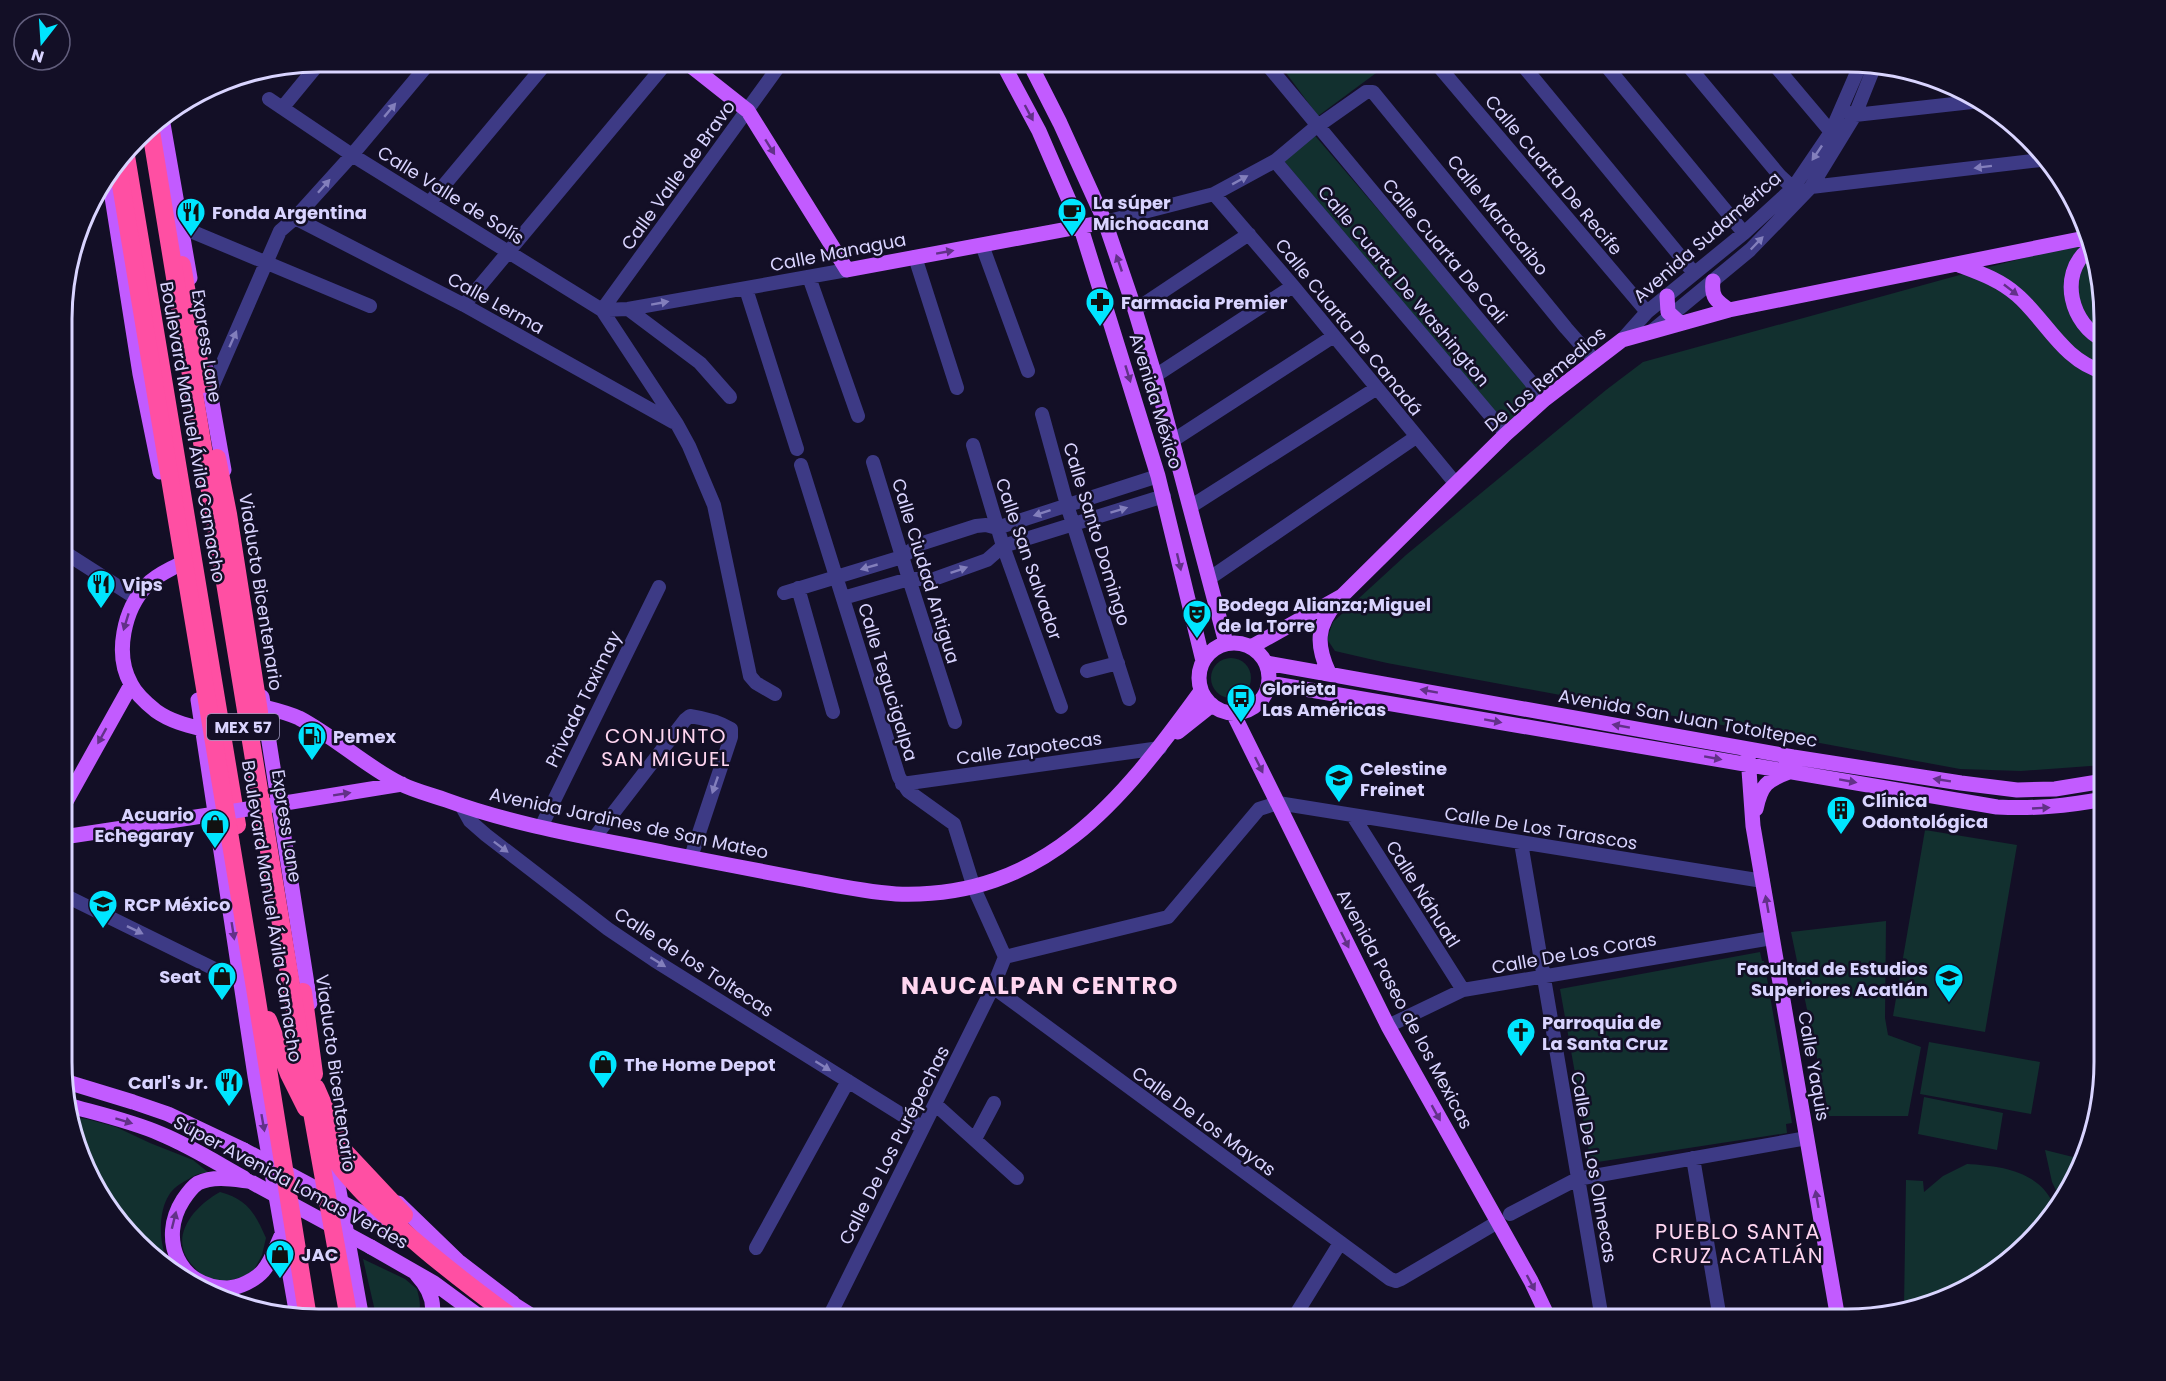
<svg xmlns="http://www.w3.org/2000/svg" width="2166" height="1381" font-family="Poppins,sans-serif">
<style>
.green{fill:#12302f}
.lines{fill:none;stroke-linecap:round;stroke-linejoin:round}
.minor{stroke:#3d3a85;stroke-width:14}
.major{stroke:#c25bff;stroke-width:15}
.highway{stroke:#ff4fa3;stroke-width:18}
.major-bridge{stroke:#c25bff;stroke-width:15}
.highway-bridge{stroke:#ff4fa3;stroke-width:18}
.oneway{fill:#837fbc}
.oneway2{fill:#623188}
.labels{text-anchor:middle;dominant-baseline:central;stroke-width:5;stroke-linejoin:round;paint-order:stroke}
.shield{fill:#130f26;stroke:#9e99be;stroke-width:1.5}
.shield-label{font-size:16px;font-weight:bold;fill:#d9d4ff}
.street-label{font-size:18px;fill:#d9d4ff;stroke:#130f26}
.poi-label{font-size:18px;font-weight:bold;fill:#d9d4ff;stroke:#130f26;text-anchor:start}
.neighbourhood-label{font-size:20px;letter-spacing:1.5px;fill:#ffd6f0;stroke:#130f26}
.quarter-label{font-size:21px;letter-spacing:1.5px;fill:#ffd6f0;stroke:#130f26}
.district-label{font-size:24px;font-weight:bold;letter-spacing:1.5px;fill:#ffd6f0;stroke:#130f26}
.rim{fill:none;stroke:#d9d4ff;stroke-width:3}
</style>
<rect width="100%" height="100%" fill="#130f26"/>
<!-- green -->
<path class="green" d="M1278,62H1391L1318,116Z
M1311,131L1539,398L1507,428L1279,155Z
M2086,242L2104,303V765L2021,771L1960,769L1387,663L1335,651L1327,639L1333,622L1406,555L1606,390L1643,362L1985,268Z
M1211 678a20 20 0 1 1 40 0a20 20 0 1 1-40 0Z
M1925,830L2017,845L1985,1032L1893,1016Z
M1886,921L1885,1018L1888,1035L1921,1047L1908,1116H1829L1791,932Z
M1760,952L1762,961H1764L1792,1123L1786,1124L1787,1133L1591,1163L1560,989Z
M1929,1042L2040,1062L2031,1114L1920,1094Z
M1924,1097L2003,1113L1997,1150L1918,1134Z
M72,1117L87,1119L116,1127L150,1143L193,1160L209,1173C200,1172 195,1175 187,1180C181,1183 173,1188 169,1195C158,1212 159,1242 167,1260C170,1267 177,1273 182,1279L176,1276L105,1205Z
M2045,1150L2073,1157H2085L2062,1203L2052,1182Z
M1967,1164C2002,1166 2042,1171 2056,1210L1975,1285L1904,1307L1906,1180L1923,1181L1924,1192L1943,1176Z
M220,1192C247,1199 255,1213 266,1238L262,1255L253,1272C242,1277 230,1282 217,1281C208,1280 200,1274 194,1267C166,1239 193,1207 220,1192Z
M363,1259L405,1279L417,1289C420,1302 423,1310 413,1319H383L375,1311Z"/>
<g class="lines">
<!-- minor -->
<path class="minor" d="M1265,62L1545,399
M1435,62L1647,312
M1520,62L1694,273
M1603,62L1744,233
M1685,62L1780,176L1793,188
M1772,62L1831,132L1838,135
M269,99L352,155L602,310L677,424L689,446L714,505L750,676L756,683L775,694
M283,107L320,62
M1850,113L1855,115L1981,101
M1275,161L1506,434
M1811,187L2041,160
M1214,194L1293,286L1456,484
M430,202L547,62
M295,218L464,305L673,422
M1105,222L1214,194L1275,161L1312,130L1366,92H1373L1566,328L1595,361
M181,227L370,306
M982,245L1028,371
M915,257L957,388
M809,277L858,416
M746,289L797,449
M464,305L667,62
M628,309L700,363L730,397
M602,310L782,62
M602,310L628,309L847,270
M1135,310L1249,234
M1652,331L1750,250L1811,187L1855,115L1875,65
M1622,340L1647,312L1744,233L1793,188L1831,132L1861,63
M1155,376L1293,286
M210,392L280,231L295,218L352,155L430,62
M1042,414L1067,505L1129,699
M1172,441L1334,336
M973,445L1003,546L1061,707
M873,462L909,579L955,722
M801,465L899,777L908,791L954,824L974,888L1005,957L993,987L828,1319
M1190,507L1377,388
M64,552L136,598
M1210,578L1416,437
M798,588L833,712
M784,593L902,557L920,544L976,526L986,525L997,528L1158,476
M843,598L909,579H934L987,560L1003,546L1164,496
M1087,671L1118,663
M902,784L1160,748
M461,805L470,821L486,835L608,929L654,960L923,1128
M1353,816L1463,990
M541,827L659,587
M594,838L685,720L690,716C703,718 719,722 731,729V737L691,857
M1521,843L1602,1319
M64,895L241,982
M1005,957L1168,917L1259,809L1278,803L1763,881
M993,987L1390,1279L1396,1281L1401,1279L1496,1223
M1388,1026L1463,990L1772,938
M935,1104L1017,1178
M975,1139L994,1103
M1693,1158L1720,1319
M1510,1214L1577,1179L1807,1138
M756,1248L848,1081
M1293,1319L1340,1243"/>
<!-- major -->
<path class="major" d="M686,62L748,111L847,270L1105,222
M1002,62L1039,131L1081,228L1158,476L1203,661
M1029,62L1060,123L1105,222L1135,310L1155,376L1226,643
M162,118L190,278
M109,178L140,374L160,472
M2088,250C2058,275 2071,325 2104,340
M1959,265C1980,273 2000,280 2017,295C2046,320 2063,361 2104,372
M1713,281C1711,297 1716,301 1729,310
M1667,296L1668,312L1680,323
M206,369L224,470
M178,565C167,571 155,576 147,585C124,609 114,654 131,684C136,694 146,703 156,711C170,721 186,725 202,729
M1199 678a35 35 0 1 1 70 0a35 35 0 1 1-70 0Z
M1251,647L1342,596L1506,434L1545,399L1622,340L1729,310L2085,238
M1267,663L1793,757L1961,783L2017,790L2055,789L2104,781
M1329,673C1316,645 1316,626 1337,602
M1269,683L1997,807C2036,809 2066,806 2104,799
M262,697L310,1003
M198,700L255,1076L297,1316
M264,707C276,710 288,713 299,718C335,737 365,766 401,784C415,791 432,795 446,800C517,826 593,838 667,853C712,862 757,870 802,879C833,885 864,892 896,894C1044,900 1122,800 1201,691
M1233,713L1388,1026L1531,1281L1549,1319
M1178,732L1212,705
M1748,756L1753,826L1838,1319
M285,803L402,784
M64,805L131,685
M1756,809C1761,785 1767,780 1789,772
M70,836L209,815
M64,1081L133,1102L168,1114L244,1150
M67,1105C99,1114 131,1121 161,1134C190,1146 217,1163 244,1178
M333,1157L362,1319
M248,1181C231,1179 214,1176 198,1183C192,1187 187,1194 183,1200C158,1239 179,1288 227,1288C239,1288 255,1280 263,1271C272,1261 276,1246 282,1234
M398,1203L458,1261L513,1303
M362,1213L399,1233
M371,1247L434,1283L483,1319
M417,1275C429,1288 436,1303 431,1319
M504,1298L537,1319"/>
<!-- highway -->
<path class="highway" d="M126,156L237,825
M182,265L203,384
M303,992L314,1074"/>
<!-- major-bridge -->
<path class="major-bridge" d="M209,815L285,803
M244,1150L362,1213
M253,1183L371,1247"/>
<!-- highway-bridge -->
<path class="highway-bridge" d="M150,125L310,1101L349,1319
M118,167L255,988L308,1318
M217,458L228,514L259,712
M268,1020L289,1074L306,1108
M316,1088L343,1150L404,1215
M320,1135C328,1147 335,1159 343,1170C388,1224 457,1277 514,1319"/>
</g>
<!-- one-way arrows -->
<defs><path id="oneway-solid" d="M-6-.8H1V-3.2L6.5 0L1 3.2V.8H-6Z" transform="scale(1.5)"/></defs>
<g class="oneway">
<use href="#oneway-solid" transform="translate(390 110) rotate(-50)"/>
<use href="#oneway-solid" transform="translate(1817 153) rotate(124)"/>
<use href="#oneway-solid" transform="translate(1983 167) rotate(173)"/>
<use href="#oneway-solid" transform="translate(1240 180) rotate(-29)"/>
<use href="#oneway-solid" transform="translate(324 186) rotate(-48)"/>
<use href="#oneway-solid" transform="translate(1757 243) rotate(-46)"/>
<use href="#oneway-solid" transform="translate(660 303) rotate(-10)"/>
<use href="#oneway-solid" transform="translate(233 339) rotate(-66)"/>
<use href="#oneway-solid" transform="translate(1119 510) rotate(-17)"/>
<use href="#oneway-solid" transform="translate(1042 513) rotate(162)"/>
<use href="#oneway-solid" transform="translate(869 567) rotate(164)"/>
<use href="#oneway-solid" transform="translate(959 570) rotate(-19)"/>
<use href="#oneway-solid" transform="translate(715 785) rotate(109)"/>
<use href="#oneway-solid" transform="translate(501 847) rotate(37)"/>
<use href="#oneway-solid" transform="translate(135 930) rotate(26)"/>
<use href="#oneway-solid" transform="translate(658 962) rotate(32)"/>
<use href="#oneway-solid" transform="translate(823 1066) rotate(32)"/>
</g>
<g class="oneway2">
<use href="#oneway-solid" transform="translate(1029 113) rotate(62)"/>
<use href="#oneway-solid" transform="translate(770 147) rotate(58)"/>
<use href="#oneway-solid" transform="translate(945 252) rotate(-10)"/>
<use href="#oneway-solid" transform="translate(1119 263) rotate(-109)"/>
<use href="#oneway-solid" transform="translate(2011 290) rotate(38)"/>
<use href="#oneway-solid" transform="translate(1128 374) rotate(73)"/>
<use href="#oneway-solid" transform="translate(1179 562) rotate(77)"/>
<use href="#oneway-solid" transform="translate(126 622) rotate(107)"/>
<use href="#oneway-solid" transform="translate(1429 691) rotate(-170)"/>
<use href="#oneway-solid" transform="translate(1493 721) rotate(10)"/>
<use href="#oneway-solid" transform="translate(1621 726) rotate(-170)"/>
<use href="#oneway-solid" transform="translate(102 736) rotate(119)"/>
<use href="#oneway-solid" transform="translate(1713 758) rotate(10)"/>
<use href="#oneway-solid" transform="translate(1259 765) rotate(64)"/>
<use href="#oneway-solid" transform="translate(1942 780) rotate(-171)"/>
<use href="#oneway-solid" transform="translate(1848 781) rotate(10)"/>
<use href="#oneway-solid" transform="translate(342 794) rotate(-9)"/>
<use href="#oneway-solid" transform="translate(2041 808) rotate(-3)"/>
<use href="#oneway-solid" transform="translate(1767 904) rotate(-100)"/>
<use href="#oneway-solid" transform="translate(233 931) rotate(81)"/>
<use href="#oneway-solid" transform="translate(1345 940) rotate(64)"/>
<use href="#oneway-solid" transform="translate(1436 1113) rotate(61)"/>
<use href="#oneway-solid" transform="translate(124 1121) rotate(17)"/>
<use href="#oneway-solid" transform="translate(263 1123) rotate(80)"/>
<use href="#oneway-solid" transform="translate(1817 1199) rotate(-100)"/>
<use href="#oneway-solid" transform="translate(174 1220) rotate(-76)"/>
<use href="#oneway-solid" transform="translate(1531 1283) rotate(62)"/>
</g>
<!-- icons -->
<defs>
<g id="restaurant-pin" transform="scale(1.5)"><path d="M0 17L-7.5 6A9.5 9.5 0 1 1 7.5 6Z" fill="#00e5ff" stroke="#130f26"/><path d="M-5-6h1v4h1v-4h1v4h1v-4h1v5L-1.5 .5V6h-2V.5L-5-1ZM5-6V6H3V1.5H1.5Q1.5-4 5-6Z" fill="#111"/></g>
<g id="cafe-pin" transform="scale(1.5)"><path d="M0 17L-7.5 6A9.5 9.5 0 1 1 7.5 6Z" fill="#00e5ff" stroke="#130f26"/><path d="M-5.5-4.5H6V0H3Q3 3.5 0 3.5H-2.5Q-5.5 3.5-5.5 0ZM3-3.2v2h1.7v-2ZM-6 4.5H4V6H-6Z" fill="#111"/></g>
<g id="pharmacy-pin" transform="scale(1.5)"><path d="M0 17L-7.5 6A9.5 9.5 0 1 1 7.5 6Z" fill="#00e5ff" stroke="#130f26"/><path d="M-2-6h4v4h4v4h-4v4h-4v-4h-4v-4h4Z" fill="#111"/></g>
<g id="theatre-pin" transform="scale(1.5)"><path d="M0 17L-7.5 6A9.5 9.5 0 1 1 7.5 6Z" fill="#00e5ff" stroke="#130f26"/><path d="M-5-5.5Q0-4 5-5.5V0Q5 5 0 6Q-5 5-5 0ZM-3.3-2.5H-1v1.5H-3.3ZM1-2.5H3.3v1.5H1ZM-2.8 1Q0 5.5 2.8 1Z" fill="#111"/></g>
<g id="bus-pin" transform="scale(1.5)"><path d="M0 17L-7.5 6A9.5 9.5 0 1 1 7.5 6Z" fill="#00e5ff" stroke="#130f26"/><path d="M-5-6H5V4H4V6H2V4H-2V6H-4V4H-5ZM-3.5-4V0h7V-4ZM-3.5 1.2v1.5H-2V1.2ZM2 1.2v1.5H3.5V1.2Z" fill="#111"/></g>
<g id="fuel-pin" transform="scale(1.5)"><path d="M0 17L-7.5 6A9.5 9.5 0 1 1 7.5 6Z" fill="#00e5ff" stroke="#130f26"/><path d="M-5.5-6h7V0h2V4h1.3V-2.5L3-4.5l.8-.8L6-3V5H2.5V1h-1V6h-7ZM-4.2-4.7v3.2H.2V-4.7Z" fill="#111"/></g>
<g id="school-pin" transform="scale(1.5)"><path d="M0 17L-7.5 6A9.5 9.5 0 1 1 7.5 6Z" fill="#00e5ff" stroke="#130f26"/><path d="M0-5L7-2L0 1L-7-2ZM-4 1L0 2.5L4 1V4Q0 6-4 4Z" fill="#111"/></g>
<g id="building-pin" transform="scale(1.5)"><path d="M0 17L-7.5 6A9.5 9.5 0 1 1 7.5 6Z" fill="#00e5ff" stroke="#130f26"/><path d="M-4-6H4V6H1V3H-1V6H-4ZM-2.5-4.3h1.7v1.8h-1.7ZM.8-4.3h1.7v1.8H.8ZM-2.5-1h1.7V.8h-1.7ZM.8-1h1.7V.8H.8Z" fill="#111"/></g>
<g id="shop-pin" transform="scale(1.5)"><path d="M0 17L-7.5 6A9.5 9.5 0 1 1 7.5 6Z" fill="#00e5ff" stroke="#130f26"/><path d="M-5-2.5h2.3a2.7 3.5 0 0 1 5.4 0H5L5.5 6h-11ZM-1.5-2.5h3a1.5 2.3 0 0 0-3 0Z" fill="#111"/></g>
<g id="university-pin" transform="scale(1.5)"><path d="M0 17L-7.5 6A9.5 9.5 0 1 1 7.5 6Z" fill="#00e5ff" stroke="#130f26"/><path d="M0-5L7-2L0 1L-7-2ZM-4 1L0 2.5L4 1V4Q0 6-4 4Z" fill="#111"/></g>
<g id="church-pin" transform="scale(1.5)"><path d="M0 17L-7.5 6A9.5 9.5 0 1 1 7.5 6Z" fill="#00e5ff" stroke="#130f26"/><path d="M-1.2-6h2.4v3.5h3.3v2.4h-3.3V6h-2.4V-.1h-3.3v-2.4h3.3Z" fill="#111"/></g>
</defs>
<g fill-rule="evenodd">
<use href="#restaurant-pin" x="191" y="212"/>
<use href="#cafe-pin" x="1072" y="212"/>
<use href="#pharmacy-pin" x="1100" y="302"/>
<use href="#restaurant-pin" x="101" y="584"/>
<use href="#theatre-pin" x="1197" y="614"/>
<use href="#bus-pin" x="1241" y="698"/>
<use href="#fuel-pin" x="312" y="736"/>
<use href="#school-pin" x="1339" y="778"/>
<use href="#building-pin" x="1841" y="810"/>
<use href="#shop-pin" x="215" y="824"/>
<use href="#school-pin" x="103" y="904"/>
<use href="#shop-pin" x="222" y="976"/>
<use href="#university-pin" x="1949" y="978"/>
<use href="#church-pin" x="1521" y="1032"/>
<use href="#shop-pin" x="603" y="1064"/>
<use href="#restaurant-pin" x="229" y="1082"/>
<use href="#shop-pin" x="280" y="1254"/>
</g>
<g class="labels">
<!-- shield labels -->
<rect class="shield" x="207" y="714" width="72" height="26" rx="4.5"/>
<g class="shield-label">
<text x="243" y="727">MEX 57</text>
</g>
<!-- street labels -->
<g class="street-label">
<text transform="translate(678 175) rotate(-54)">Calle Valle de Bravo</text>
<text transform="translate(1554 175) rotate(50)">Calle Cuarta De Recife</text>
<text transform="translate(451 195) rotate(32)">Calle Valle de Solís</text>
<text transform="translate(1498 215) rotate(51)">Calle Maracaibo</text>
<text transform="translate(1707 237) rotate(-41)">Avenida Sudamérica</text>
<text transform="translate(1445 251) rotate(50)">Calle Cuarta De Cali</text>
<text transform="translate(838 252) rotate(-11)">Calle Managua</text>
<text transform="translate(1404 286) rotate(50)">Calle Cuarta De Washington</text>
<text transform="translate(496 303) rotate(29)">Calle Lerma</text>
<text transform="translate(1349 327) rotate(51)">Calle Cuarta De Canadá</text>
<text transform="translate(207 346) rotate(81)">Express Lane</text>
<text transform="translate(1545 379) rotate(-40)">De Los Remedios</text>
<text transform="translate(1156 401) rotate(73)">Avenida México</text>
<text transform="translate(193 432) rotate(80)">Boulevard Manuel Ávila Camacho</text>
<text transform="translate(1097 534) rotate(73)">Calle Santo Domingo</text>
<text transform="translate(1029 559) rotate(71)">Calle San Salvador</text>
<text transform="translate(926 571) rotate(73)">Calle Ciudad Antigua</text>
<text transform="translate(261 592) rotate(81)">Viaducto Bicentenario</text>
<text transform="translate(888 682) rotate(73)">Calle Tegucigalpa</text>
<text transform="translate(583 699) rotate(-64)">Privada Taximay</text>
<text transform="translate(1688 718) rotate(10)">Avenida San Juan Totoltepec</text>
<text transform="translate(1029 748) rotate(-8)">Calle Zapotecas</text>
<text transform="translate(629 823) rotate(12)">Avenida Jardines de San Mateo</text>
<text transform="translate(287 826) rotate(81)">Express Lane</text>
<text transform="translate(1541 828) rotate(9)">Calle De Los Tarascos</text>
<text transform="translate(1423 894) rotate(58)">Calle Náhuatl</text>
<text transform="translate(272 911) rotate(81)">Boulevard Manuel Ávila Camacho</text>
<text transform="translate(1574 953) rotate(-10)">Calle De Los Coras</text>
<text transform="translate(694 962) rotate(33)">Calle de los Toltecas</text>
<text transform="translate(1405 1009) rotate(62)">Avenida Paseo de los Mexicas</text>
<text transform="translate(1814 1066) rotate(80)">Calle Yaquis</text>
<text transform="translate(336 1073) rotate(82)">Viaducto Bicentenario</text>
<text transform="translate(1204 1121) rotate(36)">Calle De Los Mayas</text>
<text transform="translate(894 1145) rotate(-63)">Calle De Los Purépechas</text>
<text transform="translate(1594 1167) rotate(80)">Calle De Los Olmecas</text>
<text transform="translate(291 1182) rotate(28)">Súper Avenida Lomas Verdes</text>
</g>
<!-- poi labels -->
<g class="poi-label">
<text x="1093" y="202">La súper<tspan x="1093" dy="21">Michoacana</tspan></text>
<text x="212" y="212">Fonda Argentina</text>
<text x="1121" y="302">Farmacia Premier</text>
<text x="122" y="584">Vips</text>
<text x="1218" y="604">Bodega Alianza;Miguel<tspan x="1218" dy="21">de la Torre</tspan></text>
<text x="1262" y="688">Glorieta<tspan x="1262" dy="21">Las Américas</tspan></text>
<text x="333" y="736">Pemex</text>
<text x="1360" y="768">Celestine<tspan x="1360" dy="21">Freinet</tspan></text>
<text x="1862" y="800">Clínica<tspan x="1862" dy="21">Odontológica</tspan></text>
<text x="194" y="814" text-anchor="end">Acuario<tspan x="194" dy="21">Echegaray</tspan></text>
<text x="124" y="904">RCP México</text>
<text x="1928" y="968" text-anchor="end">Facultad de Estudios<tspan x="1928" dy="21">Superiores Acatlán</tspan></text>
<text x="201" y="976" text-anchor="end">Seat</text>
<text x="1542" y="1022">Parroquia de<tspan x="1542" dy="21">La Santa Cruz</tspan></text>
<text x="624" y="1064">The Home Depot</text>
<text x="208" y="1082" text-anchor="end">Carl's Jr.</text>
<text x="301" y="1254">JAC</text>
</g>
<!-- neighbourhood labels -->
<g class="neighbourhood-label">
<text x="666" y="736">CONJUNTO<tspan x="666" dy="23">SAN MIGUEL</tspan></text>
</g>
<!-- quarter labels -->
<g class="quarter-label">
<text x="1738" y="1231">PUEBLO SANTA<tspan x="1738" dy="24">CRUZ ACATLÁN</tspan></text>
</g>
<!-- district labels -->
<g class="district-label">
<text x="1040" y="985">NAUCALPAN CENTRO</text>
</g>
</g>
<!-- crop -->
<path d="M0 0H2166V1381H0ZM319 72H1847A247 247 0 0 1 2094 319V1062A247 247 0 0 1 1847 1309H319A247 247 0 0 1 72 1062V319A247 247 0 0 1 319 72Z" fill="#130f26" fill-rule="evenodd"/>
<path class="rim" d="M319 72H1847A247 247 0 0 1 2094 319V1062A247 247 0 0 1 1847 1309H319A247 247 0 0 1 72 1062V319A247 247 0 0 1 319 72Z"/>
<!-- north arrow -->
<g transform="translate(42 42) rotate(197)"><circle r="28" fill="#130f26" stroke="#625e7d" stroke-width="1.5"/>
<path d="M0-4.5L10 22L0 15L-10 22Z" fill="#00e5ff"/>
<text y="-9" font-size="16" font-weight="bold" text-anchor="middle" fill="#d9d4ff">N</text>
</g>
</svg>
